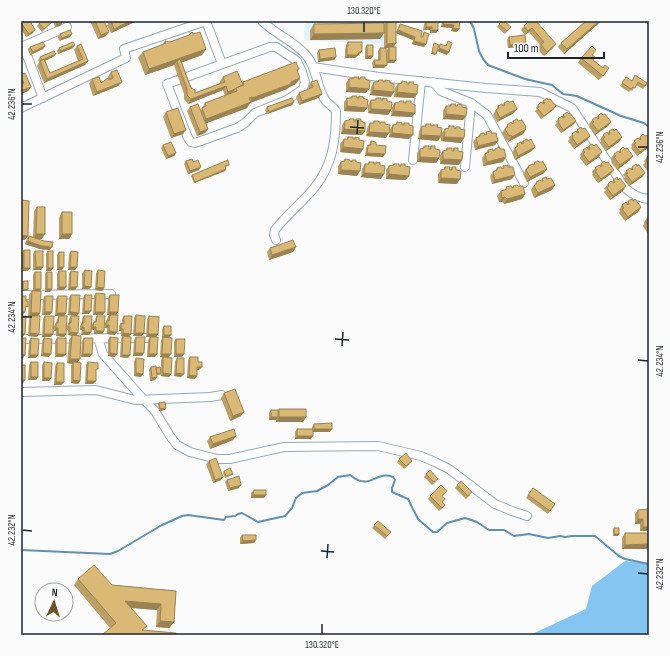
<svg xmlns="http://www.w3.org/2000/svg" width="670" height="656" font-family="'Sofia Sans Condensed',sans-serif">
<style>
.built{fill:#e0f2ff}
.forest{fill:#84c5f2}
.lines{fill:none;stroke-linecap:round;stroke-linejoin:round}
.stream{stroke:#6191b2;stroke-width:2}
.minor-casing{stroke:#94a9b9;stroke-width:10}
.minor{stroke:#fff;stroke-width:8}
.wall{fill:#bb9f66}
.shaded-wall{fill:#998253}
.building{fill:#dab977;stroke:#998253}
.ticks{fill:none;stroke:#1c252b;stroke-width:1.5}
.neatline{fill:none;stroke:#1c252b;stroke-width:1.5}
.ticks-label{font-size:10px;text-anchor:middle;fill:#1c252b}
</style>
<rect width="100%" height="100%" fill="#fbfbfb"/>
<!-- built -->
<path class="built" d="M305,21H396L394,34L396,50L382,49L381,43L307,41L304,38Z"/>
<!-- forest -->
<path class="forest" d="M625,561L649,563V635H530L586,609L592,586Z"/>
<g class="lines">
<!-- stream -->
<path class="stream" d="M470,21L474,29L479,51L483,59L488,65L525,79L552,85L563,94L577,96L621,116L644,123L649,127
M21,550L110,554L118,551L162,525L182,516L188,515L224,520L226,517L235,516L238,514L242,513L258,522L285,516L292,508L296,498L302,493L317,491L328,485L338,477L350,475C371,492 375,470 393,477L395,480L392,488V492L408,499L418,519L433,532H437L447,523L465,518L477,522L489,530H504L514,536L529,534L548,538L560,536L565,537L572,536H595L619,556L625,559L649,564"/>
<!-- minor casing -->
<g class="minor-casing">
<path id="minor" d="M206,21L222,64
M262,21C275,34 294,41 306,55C317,67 316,86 325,100C328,104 333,106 336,111C336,139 333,164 315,187C303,202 287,214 275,230L274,235L276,240
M21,47L67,27
M22,47L28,58L43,98
M270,47H276L297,61L302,72L305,82L303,89L287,100L255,113L245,123L237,128L195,143L191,142L188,138L167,84Z
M313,67L379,77L486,88L540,92L572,108L625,188C633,195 639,198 649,199
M433,82L441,91L471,103L487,115L524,183
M21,108L126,58L124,49L206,21
M413,160L421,81
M465,167L471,103
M21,295L111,294
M98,338L103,354L143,399L155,411L170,436L177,445L190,452L217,459H230L284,447L378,446L421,456L435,462L449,469L495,504L512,511L527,516
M21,339L148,338
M21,392L96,390L135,400L210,397L222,395"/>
</g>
<!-- minor -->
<use href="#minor" class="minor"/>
</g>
<!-- wall -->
<path class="wall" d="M21,21L33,33L26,37L21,29Z
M53,21H61L62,23L60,26L55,27Z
M90,21H104L106,36L98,39Z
M110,21H137L111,33L107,25Z
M386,21H396V32L400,24L421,37H422L424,32L426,44L424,47L412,44L413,40L396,33L394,47L396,60L394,63H387V50L388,48H386L384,68H373L372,63L374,60H378V51L380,48H384V33L380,39L310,40V30L314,24H384Z
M426,21H434L438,30L436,33H430V30H423L424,24L426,21H428Z
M442,21H460L457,32L451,31L452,28L441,27Z
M529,21L553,48L544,56L537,49L540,45L529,32L525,35L521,30L524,26Z
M586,21H600L598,24L564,54L558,47L561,43Z
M52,22L42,32L37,26L39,23Z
M499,24L511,27L505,34L497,27Z
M60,34L70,37L59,41L58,37Z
M193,34L206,49L202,55L182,62L191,88L195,93L220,83V81L223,77L242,84L243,82L299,69L298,71L296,84L289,87L287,89L250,103L247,108L206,123L208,129L205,133L197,136L187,111L190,107L201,110L205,103L225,96L223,90L188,104L184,99V94L174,65L145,75L138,57L143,52L162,45L165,41L170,42Z
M509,37L526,43L524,46L508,48L507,40Z
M348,42L360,54L358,55L355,58H345V49L346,47V45Z
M367,45L371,59H365V48Z
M45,46L43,49L30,55L28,50L30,47Z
M77,46L88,61L85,65L44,83L37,66L39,62L38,60L40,57L56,54L53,57L45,61L50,73L78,61L74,50Z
M59,48H73L58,54L57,51Z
M319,50L336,57L334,60L318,62L317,53Z
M593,55V60L603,68L606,73L599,80L578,63L581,58Z
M111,72L118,86L93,96L89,84L92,79L101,83L109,80L108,77Z
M21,75L31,87L28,91L21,94Z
M354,77L358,79H359L361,77L366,93L346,92V83L349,79H352Z
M626,77L632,81L647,83L643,89L636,85L632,91L631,90L629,92L620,86Z
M379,80L383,82H384L385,80L391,97L370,95L371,87L374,82H377Z
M402,81L407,84H408L409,82L413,84L417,94L414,98L394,97L395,88L398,84L401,83Z
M311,82L322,94L318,98L299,105L296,97L299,93L309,89L308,87Z
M352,96L357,98L359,96L363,98L367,108L364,112L344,111V102L347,98H350Z
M376,98L381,100L383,98L387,101L391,110L388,115L368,113V105L371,100H375Z
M400,101L404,103H405L406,101L411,103L415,113L412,117L391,116L392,107L395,103H398Z
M543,101L554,109L541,119L535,111L537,109L536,108L538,105L542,102Z
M294,102L292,105L267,114L265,110L267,107Z
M509,102L514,113L497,122L493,115L495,111L498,106L503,105L504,103Z
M451,104L456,106L458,104L462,107L466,116L463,120L443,119V111L446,106H449Z
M166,112L186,130L183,134L171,138L163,117Z
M569,114L576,121L574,124L561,133L555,125L557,123L556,122L558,119L562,117L563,115Z
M603,115L611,122L608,126L595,135L589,127L590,126L589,124L592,120L596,117L598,116Z
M350,119L355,121L356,119L361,121L365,131L362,135L341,134L342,125L345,121H348Z
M374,121L379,123H380L381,122L386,138L366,136L367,128L370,123H373Z
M513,121H518L526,129L523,134L508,142L507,140L506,141L502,133L507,125L512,123Z
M397,122L403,125L404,123L409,125V139L389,137L390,129L393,125L396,124Z
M426,124L432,126L433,125L437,127L442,133L445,129L448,128L449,126L455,128L456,127L461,143L441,141V137L438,141L418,139L419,131L422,126H425Z
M577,130L587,140L574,149L568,141L570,139L569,138L572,134L576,131Z
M609,131H614L622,137L619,142L606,151L600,143L601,141L600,140L603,135L608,133Z
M486,132L491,133L498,141L495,145L475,150L473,142L480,134L485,135Z
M645,136L649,147L637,156L631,148L632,146L631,145L634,141L638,138L640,137Z
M348,137L353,139H354L355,137L359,140L363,149L360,154L340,152V144L344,139H347Z
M371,141L376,145L383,157L365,156L366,148L368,145H369Z
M523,141H528L535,147L532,151L515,160L512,153L517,144L521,143Z
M163,145L176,153L174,156L166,159L161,148Z
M424,146L429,149L431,146L439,158L436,163L417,162V153L420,149H422Z
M589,146H594L599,157L586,166L580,158L581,156L580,155L583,150L587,148Z
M447,148L452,151L454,148L459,165L440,164V155L443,151H445Z
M495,149L503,162L483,166L482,158L488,150L493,151Z
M625,149L630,160L617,170L611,162L612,160L611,158L614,154L619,151L620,150Z
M649,155V173L643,165L645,163L644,161L647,157Z
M345,159L350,161V162L352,160L357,176L338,174V166L341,162L343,161Z
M186,161L193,162L199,170L188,174L184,164Z
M369,162L375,164L376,162L381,179L361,177L362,169L365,164H368Z
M539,162L547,169L544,173L527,182L523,174L525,171V170L528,166L533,165L534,163Z
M606,163L611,174L598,183L592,175L593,174L592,172L595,168L600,165L601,164Z
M394,164L399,166L401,164L406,180L386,179V170L389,166H392Z
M229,165L228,166L225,167L226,169L225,171L194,183L191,176L192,175Z
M503,166L512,179L492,184L490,176L497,168L502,169Z
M637,166L645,173L642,177L629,186L623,179L625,177L623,175L626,171L631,168L632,167Z
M445,167L450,170L452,167L457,184L438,183V174L441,170H443Z
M542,179L552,190L534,198L531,190L536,182L541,181Z
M613,180L623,191L610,200L604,192L606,190L604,189L608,184L612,182Z
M513,186H518L525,194L522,199L504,204L502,202H499L497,196L501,191L505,190L506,187L512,188Z
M628,201L641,207L638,212L625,221L619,213L620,211L619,210L622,205L627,203Z
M37,207L42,239H37L50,250L40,249L25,244L27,239L29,236L33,237L34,211Z
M62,212L72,234L69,239H59V217Z
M649,217V234H648L643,226L644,224V222L647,218Z
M296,247L293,252L269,260L267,252L270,248Z
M24,250L28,271H22V253Z
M35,251L43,267L41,270H33V254Z
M48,251L53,268L51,271H46V254Z
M71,251L77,267L75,270H68L69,254Z
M59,252L62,270H57V255Z
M85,270L91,287L89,289H82V273Z
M98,270L102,291L95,290L96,273Z
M59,271L64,290H57V274Z
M71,271L75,290H68L69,274Z
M35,272L39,291L37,337L28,336L29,319L30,317H28L29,295L32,291H33V275Z
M47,272L52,289L50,292H45V274Z
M23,281L27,291H22V282Z
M96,293L103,315H93L94,296Z
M71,295L77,316L68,315L69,298Z
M85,295L89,314H82L83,298Z
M110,295L118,312L116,315L115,335L107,334V328H105V323L107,320V318L109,315H107L108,298Z
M45,296L50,315H42L43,299Z
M58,296L66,313L64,316H55L56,299Z
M136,315L142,336H133L134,318Z
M45,316L53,334L51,337H42L43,319Z
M59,316L66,334L64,337L56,336V331H54V326L56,323L57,319Z
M71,316L76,336L80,359L77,363L80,381L78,384L71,383V365L73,364L67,363L69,340L72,336L68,335V330H67V326L69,323V319Z
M84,316L92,325L94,322H95V319L97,316L104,331L102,334H94V330L91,329V332L89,335H81L82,330H80V326L82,323V319Z
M124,316L129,337L121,336V331H119V326L121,323L122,324V319Z
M149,316L158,334L156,337L157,354L155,357H147L148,340L150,337H152H146L147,319Z
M164,326L169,337V357H160L161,340L163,338H162V329Z
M123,336L128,358L120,357L121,339Z
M110,337L115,357L108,356V340Z
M136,337L144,353L142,356H133L134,340Z
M31,338L36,358H28L29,341Z
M44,338L49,357L41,356L42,341Z
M57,338L66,354L63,357H55V341Z
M84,338L90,357H81L82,341Z
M176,339L184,354L182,357H174V342Z
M163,357L171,374L169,377L161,376V374L160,375H157L155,380L150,381L149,370L151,367L156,368L161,372V360Z
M190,357L198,362L199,370H197L195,379L187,378L188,360Z
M136,358L141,377L134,376V361Z
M177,358L181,377L174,376L175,361Z
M31,362L38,377L36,380H28L29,365Z
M44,362L51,378L49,381H42V365Z
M88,362L96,372L93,384H85L86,365Z
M57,363L64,382L61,385H54L55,366Z
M224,393L241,416L230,421L221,398Z
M159,403L166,408L165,410L159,411L158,404Z
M279,409L306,417L303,422H276V420H269V413L271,410L278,411Z
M314,424L330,432H313L311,439H295V432L297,429H312V427Z
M236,436L233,440L210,449L207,441L210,437Z
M399,459L410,464L404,469L397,462Z
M209,461L223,477L221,480L213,483L206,464Z
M224,471L233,474L232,475L225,478L223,473Z
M426,474L436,482L432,485L424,477Z
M227,480L239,488L228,491L225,482Z
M457,485L470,495L466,499L455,488Z
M533,488L555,504L548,514L526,498Z
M254,490L264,498H251V493Z
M447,491L442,496L443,508L439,511L428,499L430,496Z
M649,509V531H640V524H635V514L638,510Z
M378,521L391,532L385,539L372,528Z
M614,528L618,536H613V529Z
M625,533H649V549H622V538Z
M242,535L256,540L254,543L240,544V538Z
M78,579L112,585L176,591L174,622L169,628L156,627L157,610L131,608L144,630L110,628L74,585Z"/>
<!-- shaded-wall -->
<path class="shaded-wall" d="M130,21H137L111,33L114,29Z
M599,21H600L598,24L564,54L567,49Z
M62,23L60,26L55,27L57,24Z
M443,24L454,25L452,28L441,27Z
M426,27H432L430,30H423Z
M453,28L459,29L457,32L451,31Z
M532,28L529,32L525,35L528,31Z
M35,30L33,33L26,37L29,34Z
M398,30L415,37L413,40L396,33Z
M432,30H438L436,33H430Z
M109,32L106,36L98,39L101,35Z
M384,33L380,39L310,40L314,34Z
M72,34L70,37L59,41L62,38Z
M414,41L426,44L424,47L412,44Z
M396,43L393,48H384L387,44Z
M526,43L524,46L508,48L510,45Z
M556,44L553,48L544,56L547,52Z
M75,45L73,48L58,54L61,51Z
M45,46L43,49L30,55L33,52Z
M439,48L449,52L447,55L437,51Z
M206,49L202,55L178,64L177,61L174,65L145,75L149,69Z
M362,51L360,54L357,55H358L355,58H345L347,55L358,53Z
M432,52L436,54L435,55L431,54Z
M56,54L53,57L40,63L42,60Z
M367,56H373L371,59H365Z
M336,57L334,60L318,62L320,59Z
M389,60H396L394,63H387Z
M88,61L85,65L44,83L47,79Z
M375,65H387L384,68H373Z
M300,78L296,84L289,87L287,89L250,103L247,108L202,125L206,119L249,103L252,98Z
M122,82L118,86L93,96L97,92Z
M226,86L223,90L188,104L191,99Z
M31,87L28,91L21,94V91Z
M349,87L369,89L366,93L346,92Z
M235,89L231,94L225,96L228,92Z
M373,90L394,92L391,97L370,95Z
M397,92L417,94L414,98L394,97Z
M322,94L318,98L299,105L302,101Z
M294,102L292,105L267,114L269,112Z
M347,106L367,108L364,112L344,111Z
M556,106L554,109L541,119L544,116Z
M371,109L391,110L388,115L368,113Z
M517,109L514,113L497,122L500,118Z
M394,111L415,113L412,117L391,116Z
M446,114L466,116L463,120L443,119Z
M576,121L574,124L561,133L563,130Z
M611,122L608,126L595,135L598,131Z
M526,127L523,131L526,129L523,134L508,142L512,137Z
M208,129L205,133L197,136L200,132Z
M344,129L365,131L362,135L341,134Z
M186,130L183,134L171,138L174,134Z
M369,132L389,133L386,138L366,136Z
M392,133L413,135L409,139L389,137Z
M421,135L441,136L438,141L418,139Z
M590,136L587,140L574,149L577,145Z
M444,137L464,138L461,143L441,141Z
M622,137L619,142L606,151L609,147Z
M498,141L495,145L475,150L478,146Z
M649,145V147L637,156L640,152Z
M343,147L363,149L360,154L340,152Z
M535,147L532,151L515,160L518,156Z
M602,152L599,157L586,166L589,162Z
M176,153L174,156L166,159L168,156Z
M367,153L385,154L383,157L365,156Z
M633,156L630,160L617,170L620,165Z
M420,157L439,158L436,163L417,162Z
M506,157L503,162L483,166L487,162Z
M443,159L462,160L459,165L440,164Z
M201,167L199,170L188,174L190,171Z
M226,169L225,171L194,183L195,182Z
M547,169L544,173L527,182L530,177Z
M341,170L360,171L357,176L338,174Z
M614,170L611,174L598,183L601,179Z
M364,173L384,174L381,179L361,177Z
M645,173L642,177L629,186L632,182Z
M389,174L409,176L406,180L386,179Z
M515,175L512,179L492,184L495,180Z
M441,178L460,179L457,184L438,183Z
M555,185L552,190L534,198L538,193Z
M626,186L623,191L610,200L613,196Z
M525,194L522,199L504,204L507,199Z
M505,197L502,202H499L502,198Z
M641,207L638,212L625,221L628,217Z
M36,234H45L42,239H33Z
M62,234H72L69,239H59Z
M21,235L28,236L25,240H21Z
M28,241L52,247L50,250L40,249L25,244Z
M296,247L293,252L269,260L272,255Z
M36,267H43L41,270H33Z
M59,267H64L62,270H57Z
M70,267H77L75,270H68Z
M24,268H30L28,271H22Z
M48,268H53L51,271H46Z
M84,286L91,287L89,289H82Z
M59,287H66L64,290H57Z
M70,287H77L75,290H68Z
M97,287L104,288L102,291L95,290Z
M28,289L27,291H22L23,290Z
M35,289H41L39,292H33Z
M47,289H52L50,292H45Z
M84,311H91L89,314H82Z
M21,312H25L23,315H21Z
M45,312H52L50,315H42Z
M70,312L79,313L77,316L68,315Z
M95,312H105L103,315H93Z
M109,312H118L116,315H107Z
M31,313H40L37,317L31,316L30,317H28Z
M57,313H66L64,316H55Z
M107,325H109L107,328H105Z
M82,327H84L82,330H80Z
M93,327H96L94,330L91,329Z
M56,328H58L56,331H54Z
M121,328L123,329L121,331H119Z
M96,331H104L102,334H94Z
M109,331L117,332L115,335L107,334Z
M70,332L78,333L76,336L68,335Z
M84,332H91L89,335H81Z
M30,333L39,334L37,337L28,336Z
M123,333L131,334L129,337L121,336Z
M135,333H144L142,336H133Z
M21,334H25L23,337H21Z
M44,334H53L51,337H42Z
M58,334H66L64,337L56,336Z
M148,334H158L156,337H146Z
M164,335H171L169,338H162Z
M43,353L51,354L49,357L41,356Z
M110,353L117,354L115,357L108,356Z
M135,353H144L142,356H133Z
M21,354L25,355L23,358H21Z
M57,354H66L63,357H55Z
M83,354H92L90,357H81Z
M149,354H157L155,357H147Z
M162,354H171L169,357H160Z
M176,354H184L182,357H174Z
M30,355H38L36,358H28Z
M122,355H130L128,358L120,357Z
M70,359H80L76,364L73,362V364L67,363Z
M197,367H202L199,370L195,369Z
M136,373L143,374L141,377L134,376Z
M163,373L171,374L169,377L161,376Z
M176,373L184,374L181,377L174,376Z
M189,375L197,376L195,379L187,378Z
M31,377H38L36,380H28Z
M157,377L155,380L150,381L152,378Z
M44,378H51L49,381H42Z
M21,380H25L23,383H21Z
M73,380L80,381L78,384L71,383Z
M87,381H96L93,384H85Z
M56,382H64L61,385H54Z
M166,408L165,410L159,411L160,409Z
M244,412L241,416L230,421L233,416Z
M271,417H278L276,420H269Z
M279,417H306L303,422H276Z
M314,429H332L330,432H312Z
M236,436L233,440L210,449L213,444Z
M297,436H313L311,439H295Z
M223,477L221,480L213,483L215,480Z
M241,485L239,488L228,491L230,488Z
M253,495H266L264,498H251Z
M638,519H643L640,524H635Z
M643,527H649V531H640Z
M614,534H619L618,536H613Z
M256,540L254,543L240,544L243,541Z
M649,544V549H622L625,545Z
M125,601L161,604L157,610L121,607Z
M160,621L174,622L169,628L156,627Z"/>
<!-- building -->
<path class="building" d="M21,21H30L35,30L29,34L21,23Z
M41,21H51L52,22L44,29L39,23Z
M56,21H61L62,23L57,24Z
M95,21H104L109,32L101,35Z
M111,21H130L114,29Z
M387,21H396V43L387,44Z
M426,21H438V30H432V27H426Z
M444,21H460L459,29L453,28L454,25L443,24Z
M502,21H504L511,27L507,31L499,24Z
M529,21H536L556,44L547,52L541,45L544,42L532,28L528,31L524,26Z
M586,21H599L567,49L561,43Z
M384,23V33L314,34V24Z
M400,24L422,31L421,37H423L424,32L429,34L426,44L414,41L415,37L398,30Z
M70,30L72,34L62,38L60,34Z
M192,32L193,34L200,32L206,49L149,69L143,52L166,43L165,41L170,42L189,35Z
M525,35L526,43L510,45L509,37Z
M448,41L452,43L449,52L439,48L440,44L446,46Z
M43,42L45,46L33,52L30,47Z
M73,42L75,45L61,51L59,48Z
M348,42H362V51L358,53V55H347V46H348Z
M434,43L439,45L436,54L432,52Z
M81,44L88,61L47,79L40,61L44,59L50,73L83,59L77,46Z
M367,45H373V56H367Z
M592,46L596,50L592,55L595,57L593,60L603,68L605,65L609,68L603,76L581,58Z
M389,47H396V60H389Z
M335,48L336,57L320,59L319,50Z
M380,48H386L387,65H375L374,60H380Z
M54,51L56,54L42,60L40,57Z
M180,59L191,88L195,90V93L225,82L223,77L237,71L243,85L236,88L235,89L228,92L226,86L191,99L187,95V89L177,61Z
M296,62L299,69L297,70L300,78L291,82V84L252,98V97L249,98L251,102L206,119L202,108L206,106L205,103L237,91L236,88L244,85L243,82Z
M117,70L122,82L97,92L92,79L99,77L101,83L108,78L109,80L113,78L111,72Z
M25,73L31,87L21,91V85L24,83L21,77V75Z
M635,75L647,83L645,86L638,82L635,88L633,87L631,89L622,83L626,77L632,81Z
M354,77H359L358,79H360L361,77H365V79L370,81L369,89L349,87V79L354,78Z
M317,80L322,94L302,101L299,93L313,87L311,82Z
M379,80H383V82H385V80L390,81V83L394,84V92L373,90L374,82H378Z
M402,81L407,82V84H409V82H414L413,84L418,85L417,94L397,92L398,84L402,83Z
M352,96H357V98H359V96L363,97V98L368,100L367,108L347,106V98H352Z
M292,98L294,102L269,112L267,107Z
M376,98H381V100H383V98L387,99V101L392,102L391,110L371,109V100H376Z
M547,98L548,100L550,99L556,106L544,116L537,108L539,107L538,105L541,102L543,104L545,103L543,101Z
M400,101H404V103H406V101H411V103L415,105V113L394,111L395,103L399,102Z
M508,101L509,102L513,101L517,109L500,118L496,110L499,108L498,106L502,104L503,106L505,105L504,103Z
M198,104L208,129L200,132L190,107Z
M451,104H456L455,106H457L458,104L462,105V107L467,108L466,116L446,114V106H451Z
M178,108L186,130L174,134L166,112Z
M567,112L569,114L570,113L576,121L563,130L558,122L559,121L558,119L562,116L563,118L565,117L563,115Z
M601,113L603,115L605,114L611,122L598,131L592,123L594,122L592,120L596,117L598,119L599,118L598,116Z
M350,119H354V121H356V119H361V121L365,123V131L344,129L345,121L349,120Z
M517,119L518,121L522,120L526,127L525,128L526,129L512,137L511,135L509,136L505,129L508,126L507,125L511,122L512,124L514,123L513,121Z
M374,121H379V123H381V122H385V124L390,125L389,133L369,132L370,123H374Z
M397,122L402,123V125H404V123H409V125L413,126V135L392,133L393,125L397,124Z
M426,124H431V126H433V125H438L437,127L442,128L441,136L421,135L422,126H426Z
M449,126H454V128L456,129V127H460V129L465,130L464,138L444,137L445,129L449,128Z
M581,127L582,129L585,128L590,136L577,145L572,137L573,136L572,134L576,131L577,133L579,132L577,130Z
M613,129L614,131L616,129L622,137L609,147L603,139L605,137L603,135L607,132L609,135L610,133L609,131Z
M491,131V133H496L498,141L478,146L476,138L480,136V134L484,133L485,135L487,134L486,132Z
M643,134L645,136L647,135L649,138V145L640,152L634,144L636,143L634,141L638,138L640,140L641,139L640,137Z
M348,137H353V139H355V137L359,138V140L364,141L363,149L343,147L344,139H348Z
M527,139L528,141L531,139L535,147L518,156L515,148L518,146L517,144L521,142L522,144L524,143L523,141Z
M371,141L376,142V145L386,146L385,154L367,153L368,145H371Z
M171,142L176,153L168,156L163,145Z
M592,144L594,146L596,144L602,152L589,162L583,154L585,152L583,150L587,147L589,150L590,148L589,146Z
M424,146H429V149H431V146H435V149L440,150L439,158L420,157V149L424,148Z
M499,147L500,149H504L506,157L487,162L485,154L489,152L488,150L493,149V151L495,150V149Z
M623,147L625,149L627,148L633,156L620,165L614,157L616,156L614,154L618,151L620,153L621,152L620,150Z
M447,148H452V151H454V148H458V151L463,152L462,160L443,159V151L447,150Z
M649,155V164L646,160L648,159L647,157Z
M192,159L193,162L198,160L201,167L190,171L186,161Z
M345,159L350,160V161L352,162V160H356V162L361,163L360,171L341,170V162L345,161Z
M228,160L229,165L225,166L226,169L195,182L192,175Z
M538,161L539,162H543L547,169L530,177L526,170L529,167L528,166L533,164V165L535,164L534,163Z
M604,161L606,163L608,162L614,170L601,179L595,171L597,170L595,168L599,165L601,167L602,166L601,164Z
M369,162H374V164H376V162L380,163V165L385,166L384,174L364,173L365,164H369Z
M394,164H399V166H401V164H405V166L410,167L409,176L389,174V166L394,165Z
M636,164L637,166L639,165L645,173L632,182L626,174L628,173L626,171L630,168L632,170L633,169L632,167Z
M508,165V167H513L515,175L495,180L493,172L497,170V168L501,167L502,169L504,168L503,166Z
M445,167H450V170H452V167H456V170L461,171L460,179L441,178V170L445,169Z
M546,177L547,179L551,178L555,185L538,193L534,186L537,183L536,182L540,180L541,181H543L542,179Z
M617,177L618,180L620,178L626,186L613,196L607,188L609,186L608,184L611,181L613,183L615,182L613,180Z
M517,185L518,186H523L525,194L507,199L505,197L502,198L501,191L507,189L506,187L511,186L512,188L514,187L513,186Z
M632,199L633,201L635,199L641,207L628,217L622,209L624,208L622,205L626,202L628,205L629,204L628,201Z
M21,200L29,201L28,236L21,235Z
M37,207H45V234H36Z
M62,212H72V234H62Z
M649,217V226L646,222L648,220L647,218Z
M29,236L44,241L53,242L52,247L42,246L28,241Z
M293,240L296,247L272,255L270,248Z
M24,250H30V268H24Z
M35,251H43V267H36Z
M48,251H53V268H48Z
M71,251L78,252L77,267H70Z
M59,252H64V267H59Z
M85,270L92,271L91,287L84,286Z
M98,270L105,271L104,288L97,287Z
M59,271H66V287H59Z
M71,271L78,272L77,287H70Z
M35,272H41V289H35Z
M47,272H52V289H47Z
M23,281H28V289L23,290Z
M32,291H41L40,313H31Z
M96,293L105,294V312H95Z
M71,295H80L79,313L70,312Z
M85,295H92L91,311H84Z
M110,295H119L118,312H109Z
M21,296H26V301H28V307L26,306L25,312H21Z
M45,296H53L52,312H45Z
M58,296H67L66,313H57Z
M110,315H118L117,332L109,331V325H107V320L109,321Z
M136,315L145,316L144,333H135Z
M21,316H26L25,334H21Z
M31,316H40L39,334L30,333Z
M45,316H54L53,334H44Z
M59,316H67L66,334H58V328H56V323H58Z
M71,316H79L78,333L70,332V327H69V323H71Z
M84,316H92L91,332H84V327H82V323H84Z
M97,316H105L104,331H96V327H93L94,322H96Z
M124,316H132L131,334L123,333V329L121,328V323L124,324Z
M149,316L159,317L158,334H148Z
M164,326H171V335H164Z
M72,335L81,336L80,359H70Z
M123,336L131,337L130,355H122Z
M110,337L118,338L117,354L110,353Z
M136,337H145L144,353H135Z
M150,337H158L157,354H149Z
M163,337L172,338L171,354H162Z
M21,338H26L25,355L21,354Z
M31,338L39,339L38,355H30Z
M44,338L52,339L51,354L43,353Z
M57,338H66V354H57Z
M84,338H93L92,354H83Z
M176,339H185L184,354H176Z
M163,357L172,358L171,374L163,373Z
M190,357H198V362H202V367H197V376L189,375Z
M136,358L144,359L143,374L136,373Z
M177,358H184V374L176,373Z
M31,362H38V377H31Z
M44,362L52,363L51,378H44Z
M73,362L81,363L80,381L73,380Z
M88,362L98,363V369H96V381H87Z
M57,363H64V382H56Z
M21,365H25V380H21Z
M156,366L157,377L152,378L151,367Z
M160,367L161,373L157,374L156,368Z
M235,389L244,412L233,416L224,393Z
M165,402L166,408L160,409L159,403Z
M279,409H306V417H279Z
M271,410H278V417H271Z
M332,423V429H314V424Z
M234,429L236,436L213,444L210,437Z
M297,429H313V436H297Z
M406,453L412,461L406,466L399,459Z
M216,458L223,477L215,480L209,461Z
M230,468L233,474L226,476L224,471Z
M430,470L438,479L434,482L426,474Z
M239,476L241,485L230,488L227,480Z
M461,481L472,492L468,496L457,485Z
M441,485L447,491L442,496L445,499L442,502L445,505L442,508L430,496Z
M533,488L555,504L550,511L528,495Z
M254,490H266V495H253Z
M649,509V527H643V519H638V510Z
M378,521L391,532L387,536L374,525Z
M614,528H619V534H614Z
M625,533H649V544L625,545Z
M242,535H256V540L243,541Z
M94,565L112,585L176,591L174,622L160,621L161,604L125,601L147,626L142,630L176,633V635H102L116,623L78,579Z"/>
<!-- ticks -->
<path class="ticks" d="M364,32V22M22,104H32M350,127L364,128M357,134L358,120M638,147H648M22,317H32M335,339L349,340M342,346L343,332M638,360L648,361M22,530L32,531M321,551L334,552M327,558L328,544M638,573L648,574M322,634V624"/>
<!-- border -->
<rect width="670" height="656" fill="none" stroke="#fbfbfb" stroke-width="44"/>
<!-- north arrow -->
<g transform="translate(54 602) rotate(4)"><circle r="19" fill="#fbfbfb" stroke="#a2a5a8"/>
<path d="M0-3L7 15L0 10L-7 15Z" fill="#6d5626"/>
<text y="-6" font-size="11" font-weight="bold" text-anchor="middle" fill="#1c252b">N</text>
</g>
<!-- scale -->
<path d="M508 52v6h96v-6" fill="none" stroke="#1c252b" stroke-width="2"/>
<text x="514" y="52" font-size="12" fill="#1c252b" stroke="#fbfbfb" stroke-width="3" paint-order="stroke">100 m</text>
<rect x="22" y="22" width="626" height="612" class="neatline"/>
<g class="ticks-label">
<text x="364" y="14">130.320°E</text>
<text transform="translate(11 104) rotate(-90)" y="4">42.236°N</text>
<text transform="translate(659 147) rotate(-90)" y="4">42.236°N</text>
<text transform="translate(11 317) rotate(-90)" y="4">42.234°N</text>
<text transform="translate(659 361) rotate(-90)" y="4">42.234°N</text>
<text transform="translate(11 530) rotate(-90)" y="4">42.232°N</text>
<text transform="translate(659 574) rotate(-90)" y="4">42.232°N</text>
<text x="322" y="648">130.320°E</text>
</g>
</svg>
